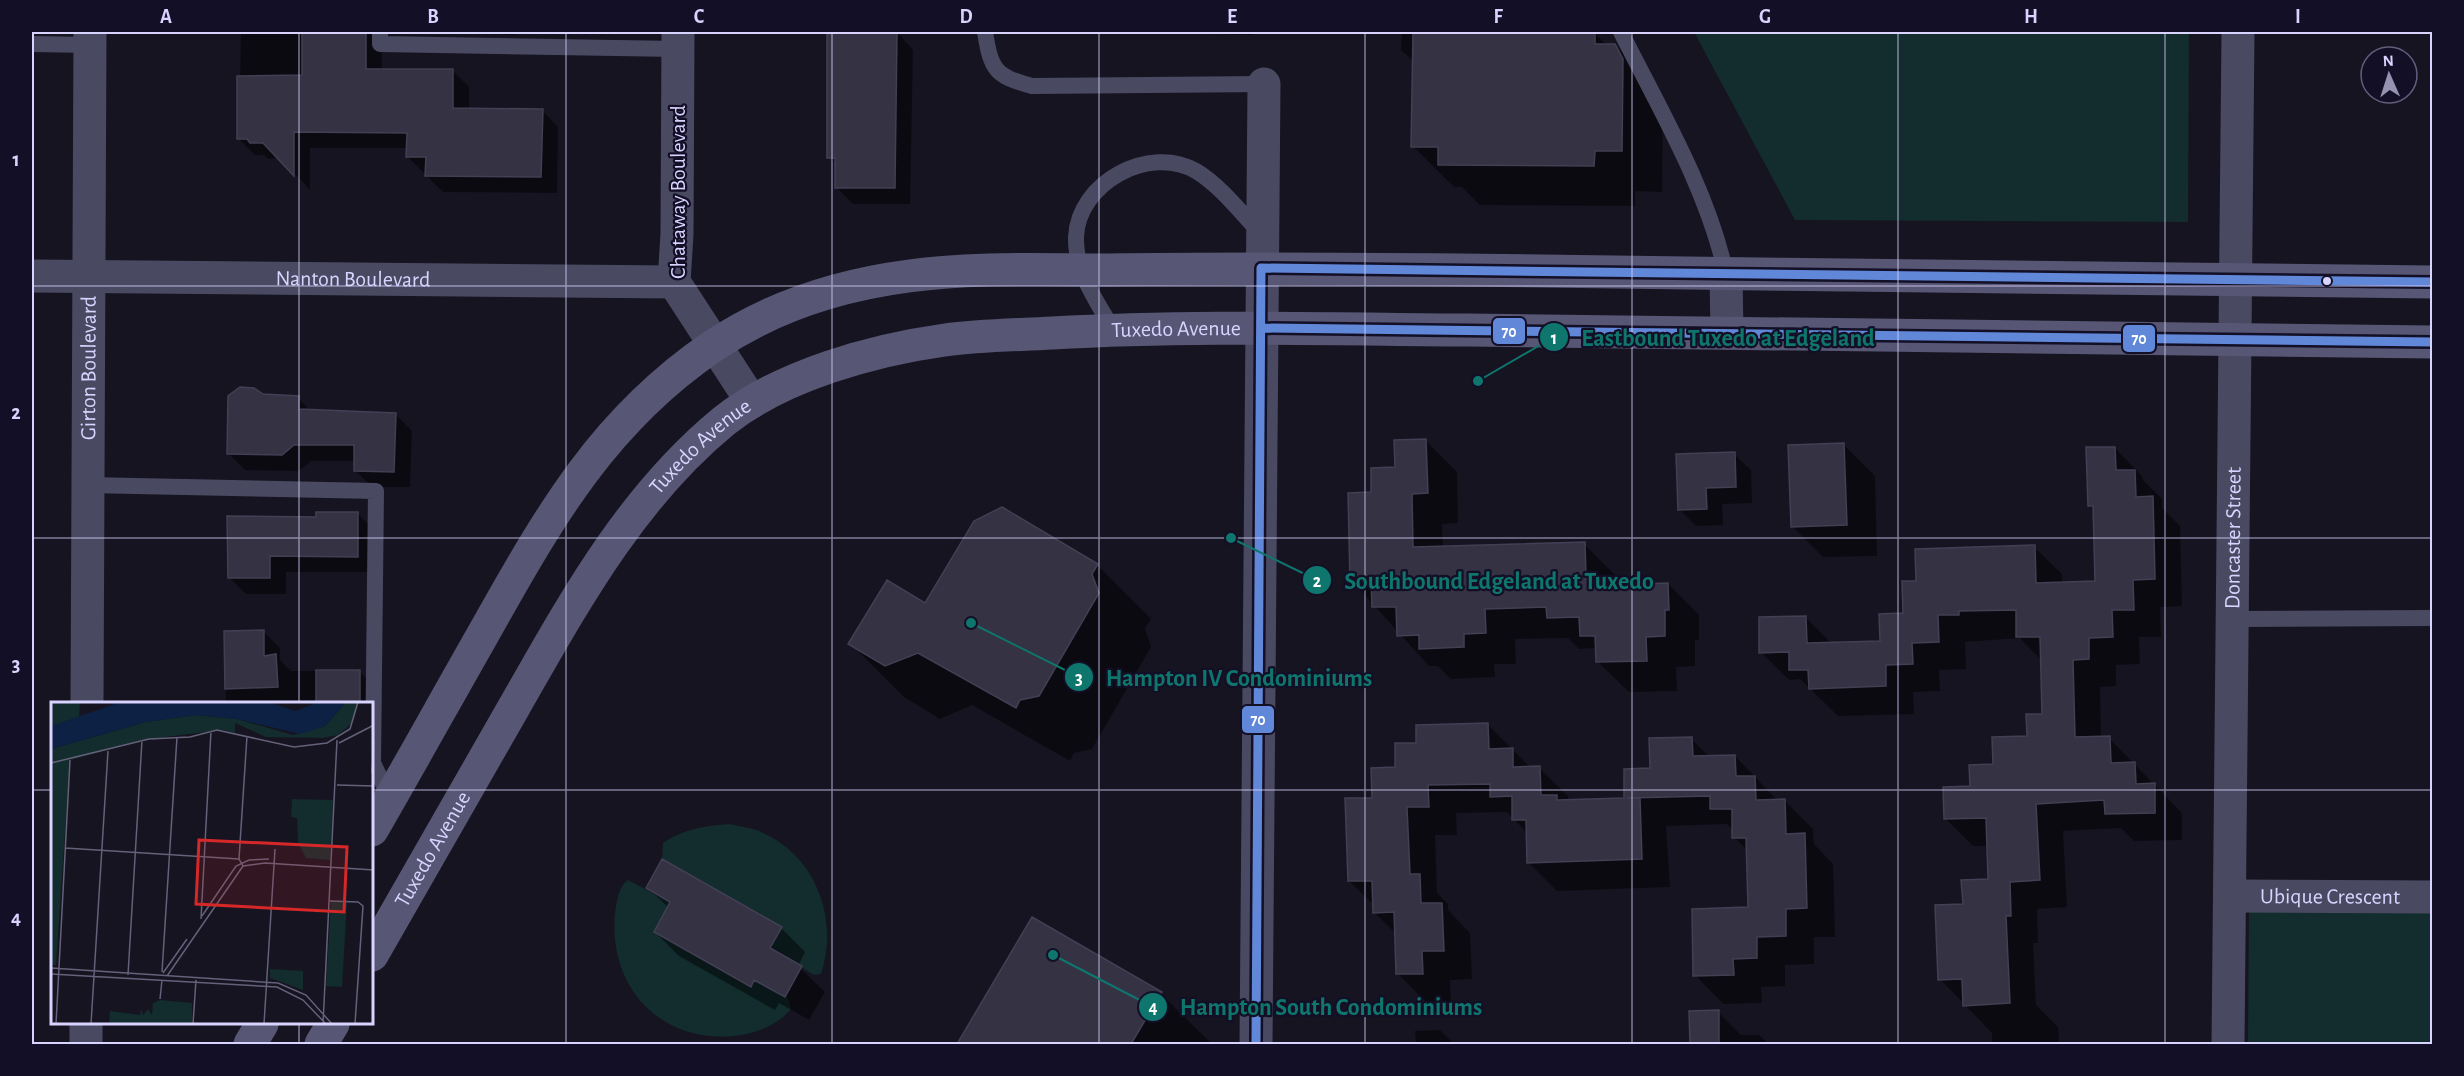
<svg xmlns="http://www.w3.org/2000/svg" width="2464" height="1076" font-family="'Alegreya Sans',sans-serif">
<style>
.green{fill:#132c2d}
.shadow{fill:#0007}
.building{fill:#343243;stroke:#433f54;stroke-width:1.5}
.lines{fill:none;stroke-linecap:round;stroke-linejoin:round}
.service{stroke:#4a4962;stroke-width:16}
.minor{stroke:#4a4962;stroke-width:33}
.tertiary{stroke:#4a4962;stroke-width:33}
.secondary{stroke:#575674;stroke-width:33}
.bus-1-casing{stroke:#130f26;stroke-width:14}
.bus-1{stroke:#6188d8;stroke-width:9}
.grid{fill:none;stroke:#d9d4ff;stroke-width:1.5;stroke-opacity:0.55}
.bus-dot{fill:#d9d4ff;stroke:#130f26;stroke-width:2}
.labels{text-anchor:middle;dominant-baseline:central;stroke-width:4.5;stroke-linejoin:round;paint-order:stroke}
.street-label{font-size:22px;fill:#d9d4ff;stroke:#130f26}
.inset-road{fill:none;stroke:#64617a;stroke-width:1.5}
.view{fill:#d62828;fill-opacity:0.15;stroke:#d62828;stroke-width:3}
.inset-edge{fill:none;stroke:#d9d4ff;stroke-width:3}
.leader{fill:none;stroke:#0f766e;stroke-width:2}
.callout-dot{fill:#0f766e;stroke:#130f26;stroke-width:2}
.mark-label{font-size:18px;text-anchor:middle;font-weight:bold;fill:#fff}
.callout-label{font-size:24px;text-anchor:middle;font-weight:bold;fill:#0f766e;stroke:#130f26;stroke-width:4.5;stroke-linejoin:round;paint-order:stroke}
.line-badge{stroke:#130f26;stroke-width:2}
.badge-label{font-size:16px;text-anchor:middle;font-weight:bold;fill:#fff}
.neatline{fill:none;stroke:#d9d4ff;stroke-width:2}
.grid-label{font-size:20px;text-anchor:middle;font-weight:bold;fill:#d9d4ff}
</style>
<rect width="100%" height="100%" fill="#161421"/>
<!-- green -->
<path class="green" d="M1694,32H2189L2188,222L1795,220Z
M729,824C738,826 747,827 756,830C814,851 840,917 821,974L814,975L770,948L782,927L662,859L663,843C684,829 704,826 729,824Z
M628,880L670,902L654,932L750,987L754,980L788,998L791,1009C778,1025 755,1034 734,1036C659,1043 608,986 615,913C617,901 618,887 628,880Z
M2249,910H2432V1044H2248Z"/>
<!-- shadow -->
<path class="shadow" d="M241,32H381L382,70L453,71L469,87V109L542,110L558,127L557,193L443,192L407,156L408,148H310V190L280,158L268,159L264,155H255L239,139Z
M474,32H517V35L476,34Z
M837,32H897L913,50L910,204H853L836,187V164L829,157Z
M1056,32H1103V33L1058,34Z
M1207,32H1253V35L1209,34Z
M1402,32L1594,33L1607,45H1615L1656,86L1663,101L1662,192L1635,191V206L1480,205L1462,187H1454L1413,146L1414,62L1401,50Z
M263,396L298,398L311,411L395,414L412,431L410,487H372L355,470V461H311L299,471L245,470L228,453Z
M1426,441L1457,472L1458,523L1442,524L1443,548L1584,544L1615,575V586L1668,584L1699,615V640H1695V666L1676,667L1677,691L1629,692L1598,662L1597,652L1594,648L1579,649L1568,638L1515,639L1516,664H1494L1495,677L1451,679L1438,666H1429L1351,580L1373,494Z
M1844,445L1875,476L1877,556L1823,557L1792,526Z
M2115,448L2142,476L2143,480L2162,499V508L2180,526L2182,606L2160,607L2161,637H2139L2140,664L2116,665V686L2100,687L2101,738H2109L2182,813V840L2134,841L2121,828L2063,831L2067,907L2037,909L2038,943H2033L2036,1005L2058,1027L2059,1044H1992V1033L1940,979L1964,905L1990,880L1989,846H1973L1945,818L1971,787L2029,737L2044,715L2042,661L2020,638L1965,642L1966,669L1939,670L1940,691L1913,692L1914,714L1838,716L1800,679L1789,680L1761,652L1806,618L1832,644L1881,642L1905,615L1917,583L2034,547L2062,574V583L2097,582L2095,511L2089,506Z
M1734,454L1751,470L1752,503L1722,504L1723,525L1696,526L1679,509Z
M1001,509L1097,565L1151,619L1145,628L1151,647L1092,749L1074,753L1070,761L972,705L940,719L904,697L850,643L925,605Z
M358,514L374,530V572H286V594H246L229,577L318,518Z
M225,632H264L280,648V660L291,671H359L376,688L374,788L372,704H226Z
M1487,724L1531,768H1539L1568,796V801L1626,800L1625,770H1652L1691,739L1710,757L1735,756L1778,801H1785L1813,829L1814,844L1833,864L1835,937H1814V964L1785,965V986L1761,987L1762,1003L1723,1004L1695,975L1749,909L1748,851L1734,837V831L1727,824L1666,826L1670,887L1557,891L1528,862L1527,833L1507,812L1456,813L1457,835H1435L1437,893L1448,904V910L1470,933L1472,979L1450,980L1451,1002H1426L1398,974L1396,934L1374,912V905L1349,881L1374,799L1418,744Z
M648,888L781,928L805,952L798,966L825,992L809,1020L779,1003L775,1010L679,956L655,932L669,908Z
M1032,919L1161,994L1212,1044H959Z
M1691,1012H1718L1741,1035H1759L1769,1044H1692Z
M1440,1030L1454,1044H1416L1415,1031Z"/>
<!-- building -->
<path class="building" d="M302,32H366V69H453V108L543,109L541,177L425,176L426,157H406L407,133L294,132V176L263,143H250L247,139H237V76L302,75Z
M827,32H897L895,188H835V158H827Z
M1413,32H1595V44H1615L1623,59L1622,151H1595L1594,166L1438,165V147H1411Z
M240,387L254,388L263,394L299,396V409L396,413L394,472L354,471V445H294L282,455L227,454L228,396Z
M1426,439L1428,493L1412,494L1413,547L1585,542L1586,579H1605V585L1668,583L1669,610H1665V636L1646,637L1647,661L1596,662L1595,636H1580L1579,617L1547,618L1546,607L1485,609L1486,633L1464,634V647L1419,649V635L1397,636L1396,607H1372L1371,580L1350,581L1348,493L1371,492V468L1395,467L1394,440Z
M1844,443L1847,525L1791,527L1788,445Z
M2086,447H2115L2116,470H2135L2136,497L2153,496L2155,579L2133,580L2134,610H2112L2113,637L2089,638V659L2073,660L2075,737L2110,736L2111,763L2135,762L2136,784L2155,783V813L2105,814L2104,800L2036,804L2040,880L2010,882L2011,916H2006L2010,1003L1963,1006L1962,979L1938,980L1935,905L1963,904L1961,880L1988,879L1986,818L1944,819L1943,787L1970,786L1969,765L1993,764L1992,737L2027,736L2026,714H2042L2040,637H2016V610L1959,611V615H1938L1939,642L1912,643L1913,664L1886,665V686L1809,689L1808,670H1789V652L1759,653V617L1806,616L1807,643L1880,641L1879,614L1903,613L1902,581H1916L1915,549L2035,545L2036,583L2095,581L2093,506H2088Z
M1735,452L1736,487L1706,488L1707,509L1678,510L1676,454Z
M1002,507L1098,564L1092,574L1099,593L1039,696L1020,700L1016,708L918,653L885,666L848,644L887,580L925,603L974,521Z
M316,512H358V557L270,556V578H228L227,516L316,517Z
M264,630V656L276,654L278,687L225,689L224,631Z
M316,670H360V704H316Z
M1488,723L1489,749L1513,748V767L1540,766L1541,795H1557V800L1624,798V769L1650,768L1649,738L1692,737L1693,756L1735,755L1736,776H1755L1756,800L1785,799L1786,834L1805,833L1807,908L1786,909V936L1757,937V958L1733,959L1734,975L1693,976L1692,909L1748,907L1746,838H1732V809H1710V796L1627,798H1640L1642,859L1527,863L1526,820H1512V796L1490,797V784L1428,785L1429,807H1407L1410,874H1420L1421,903H1442L1444,951H1422L1423,974H1396L1394,912L1373,913L1372,881H1348L1345,798H1372L1371,768L1395,767V743H1416V725Z
M662,859L782,927L770,948L802,966L785,997L754,980L751,987L654,932L670,902L646,888Z
M1032,917L1162,992L1131,1044H957Z
M1719,1010V1044H1690L1689,1011Z"/>
<g class="lines">
<!-- service -->
<path class="service" d="M380,32V44L678,49
M985,32C991,70 995,76 1032,86L1264,84
M1621,32C1660,110 1707,188 1726,274
M32,44L90,45
M1113,330C1097,301 1075,272 1076,237C1078,183 1149,144 1196,171C1221,186 1242,214 1262,235
M87,485L376,491L373,763L390,798
M2232,619L2432,618"/>
<!-- minor -->
<g class="minor">
<path d="M678,32L677,234L674,282L752,402"/>
<path id="s1" d="M32,276L674,282"/>
<path id="s2" d="M87,704L90,32"/>
<path id="s3" d="M2230,896L2432,897"/>
<path d="M86,1044V1024"/>
<path d="M1256,1044L1264,84"/>
<path id="s4" d="M2228,1044L2238,32"/>
</g>
<!-- tertiary -->
<path class="tertiary" d="M1726,274L1727,333"/>
<!-- secondary -->
<g class="secondary">
<path d="M372,830C409,766 445,701 482,636C547,521 600,423 713,346C771,307 840,285 909,276C975,267 1042,270 1108,270C1226,268 1343,269 1460,270C1784,274 2108,279 2432,282"/>
<path id="s5" d="M372,955C419,872 467,790 514,707C573,604 630,498 724,421C782,375 873,350 945,340C980,335 1017,335 1052,333C1191,325 1330,329 1468,330C1790,332 2111,339 2432,342"/>
<path d="M250,1044L262,1024"/>
<path d="M321,1044L333,1024"/>
</g>
<!-- bus-1 casing -->
<g class="bus-1-casing">
<path id="bus-1" d="M1261,328L2432,342
M1256,1044L1261,268L2432,282"/>
</g>
<!-- bus-1 -->
<use href="#bus-1" class="bus-1"/>
</g>
<!-- grid -->
<path class="grid" d="M299,32V704M566,32V1044M832,32V1044M1099,32V1044M1365,32V1044M1632,32V1044M1898,32V1044M2165,32V1044M32,286H2432M32,538H2432M32,790H52M372,790H2432M299,1024V1044"/>
<!-- markers -->
<circle class="bus-dot" cx="2327" cy="281" r="5"/>
<g class="labels">
<!-- street labels -->
<g class="street-label">
<text transform="translate(678 192) rotate(-90)">Chataway Boulevard</text>
<text stroke="none"><textPath href="#s1" startOffset="321">Nanton Boulevard</textPath></text>
<text stroke="none"><textPath href="#s5" startOffset="1112">Tuxedo Avenue</textPath></text>
<text stroke="none"><textPath href="#s2" startOffset="336">Girton Boulevard</textPath></text>
<text stroke="none"><textPath href="#s5" startOffset="608">Tuxedo Avenue</textPath></text>
<text stroke="none"><textPath href="#s4" startOffset="506">Doncaster Street</textPath></text>
<text stroke="none"><textPath href="#s5" startOffset="122">Tuxedo Avenue</textPath></text>
<text stroke="none"><textPath href="#s3" startOffset="100">Ubique Crescent</textPath></text>
</g>
</g>
<!-- overview -->
<g transform="translate(51 702)">
<rect width="322" height="322" fill="#161421"/>
<path d="M0,0H29L28,16L0,24ZM295,0H306L302,20L287,33L272,36L215,35L184,21V31L172,28L98,37L19,58L5,263H0V47L95,20L145,13L186,17L242,33L274,24ZM241,97L282,98L279,158L255,156L247,140L246,116L240,115ZM280,199L296,200L291,285L275,284ZM219,267L252,269V288L219,276ZM109,298L141,301V322H58L59,309L89,313L90,306L92,313L97,307L101,313L102,301Z" fill="#132c2d"/>
<path d="M70,0H218L244,9L268,0H295L274,24L249,32L186,17L145,13L95,20L0,47V24Z" fill="#0d2144"/>
<path class="inset-road" d="M288,41L323,23M0,61L98,37L139,35L166,28L243,45L276,41L299,27L307,0M321,71L323,39M286,83L323,84M14,146L188,157M192,164L188,157L196,34M279,199L307,200L312,204L304,322M151,214L185,164L198,158L218,157M150,217L160,29M0,266L227,281L255,293L281,322M111,270L126,35M112,271L136,237M0,272L226,285L252,298L275,322M77,273L91,38M116,274L192,164L214,161L323,168M109,297L111,278M5,322L19,58M40,322L57,49M142,322L145,278M213,322L224,147M272,322L286,38"/>
<path class="view" d="M148,138L296,145L293,210L145,202Z"/>
<rect width="322" height="322" class="inset-edge"/>
</g>
<!-- callouts -->
<path class="leader" d="M1478 381L1554 337M1231 538L1317 580M971 623L1079 677M1053 955L1153 1007"/>
<g class="callout-dot">
<circle cx="1478" cy="381" r="6"/>
<circle cx="1231" cy="538" r="6"/>
<circle cx="971" cy="623" r="6"/>
<circle cx="1053" cy="955" r="6"/>
<circle cx="1554" cy="337" r="15"/>
<circle cx="1317" cy="580" r="15"/>
<circle cx="1079" cy="677" r="15"/>
<circle cx="1153" cy="1007" r="15"/>
</g>
<g class="mark-label">
<text x="1554" y="344">1</text>
<text x="1317" y="587">2</text>
<text x="1079" y="684">3</text>
<text x="1153" y="1013">4</text>
</g>
<g class="callout-label">
<text x="1728" y="346">Eastbound Tuxedo at Edgeland</text>
<text x="1499" y="589">Southbound Edgeland at Tuxedo</text>
<text x="1239" y="686">Hampton IV Condominiums</text>
<text x="1331" y="1015">Hampton South Condominiums</text>
</g>
<g class="line-badge">
<rect x="1492" y="317" width="34" height="28" rx="6" fill="#6188d8"/>
<rect x="2122" y="324" width="34" height="29" rx="6" fill="#6188d8"/>
<rect x="1241" y="705" width="34" height="29" rx="6" fill="#6188d8"/>
</g>
<g class="badge-label">
<text x="1509" y="337">70</text>
<text x="2139" y="344">70</text>
<text x="1258" y="725">70</text>
</g>
<!-- border -->
<rect width="2464" height="1076" fill="none" stroke="#130f26" stroke-width="66"/>
<!-- north arrow -->
<g transform="translate(2389 75) rotate(357)"><circle r="28" fill="#130f26" stroke="#625e7d" stroke-width="1.5"/>
<path d="M0-4.5L10 22L0 15L-10 22Z" fill="#9591b1"/>
<text y="-9" font-size="16" font-weight="bold" text-anchor="middle" fill="#d9d4ff">N</text>
</g>
<rect x="33" y="33" width="2398" height="1010" class="neatline"/>
<g class="grid-label">
<text x="166" y="23">A</text>
<text x="433" y="23">B</text>
<text x="699" y="23">C</text>
<text x="966" y="23">D</text>
<text x="1232" y="23">E</text>
<text x="1498" y="23">F</text>
<text x="1765" y="23">G</text>
<text x="2031" y="23">H</text>
<text x="2298" y="23">I</text>
<text x="16" y="166">1</text>
<text x="16" y="419">2</text>
<text x="16" y="671">3</text>
<text x="16" y="924">4</text>
</g>
</svg>
